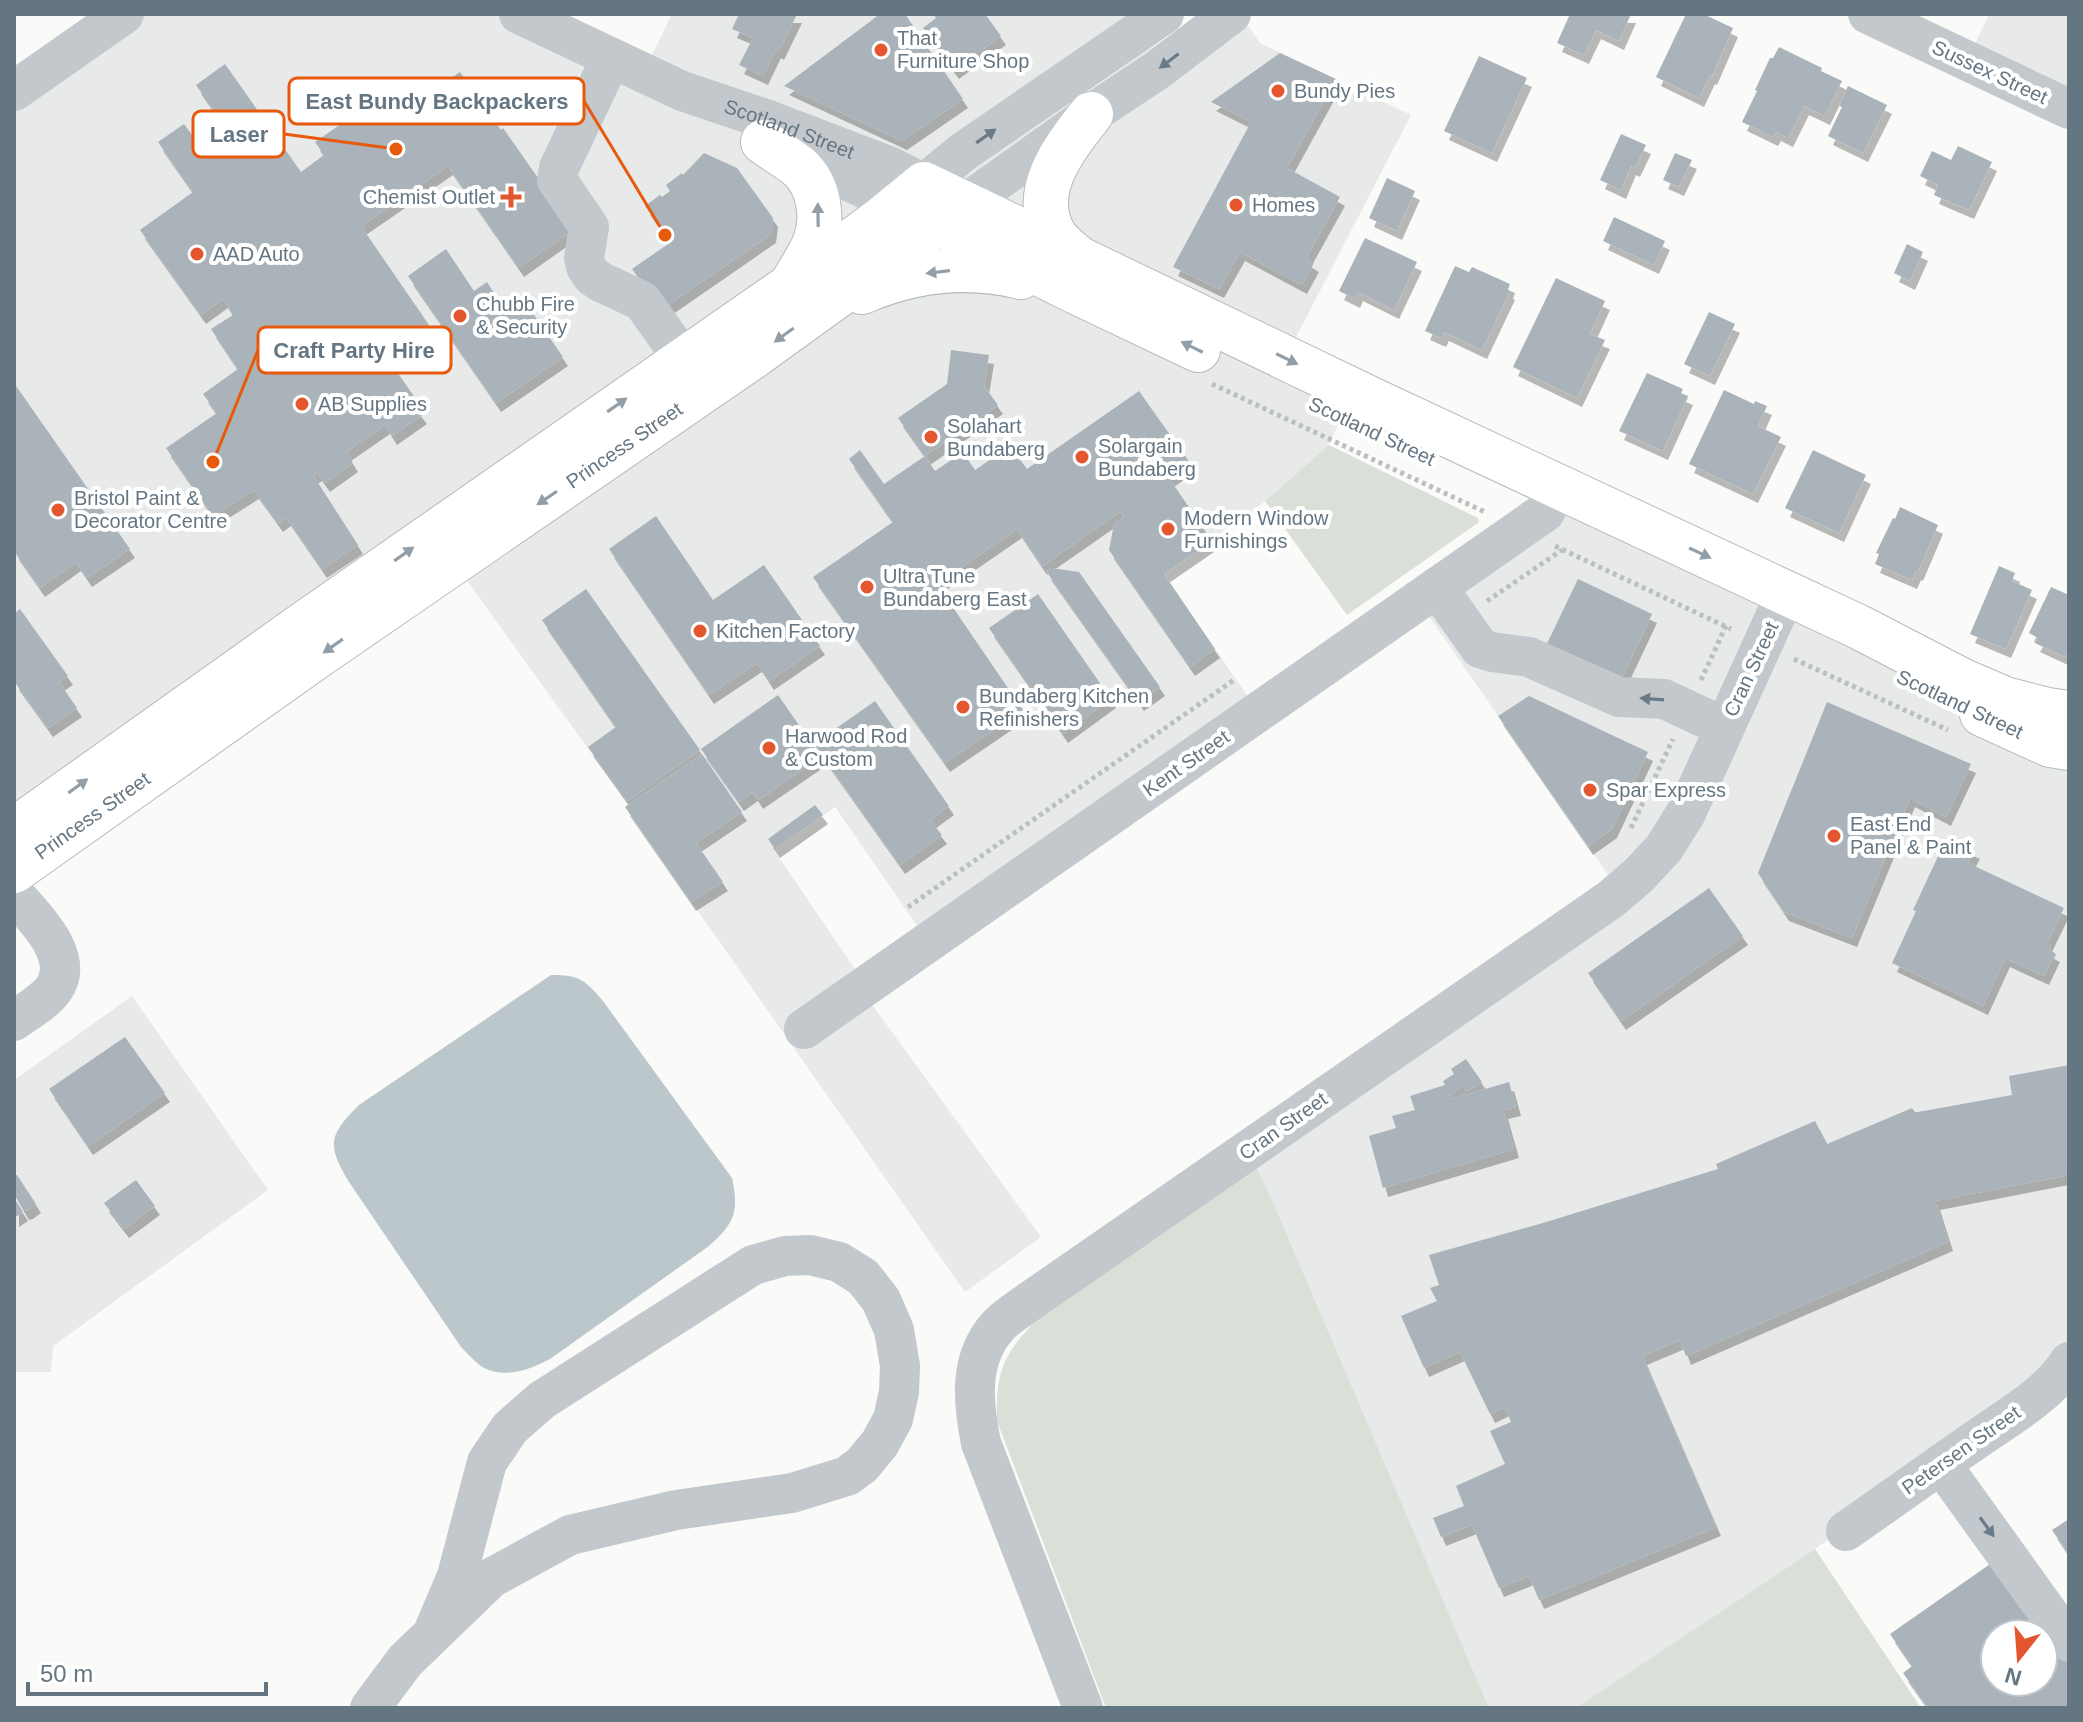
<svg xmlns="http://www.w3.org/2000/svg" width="2083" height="1722" font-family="Arial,sans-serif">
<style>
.built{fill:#e8e9e9}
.green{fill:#dadfd7}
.water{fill:#bbc7cb}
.building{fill:#aab3b9;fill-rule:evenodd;filter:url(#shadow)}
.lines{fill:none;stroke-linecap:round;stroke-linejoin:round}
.major-casing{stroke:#b5babe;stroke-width:46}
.path{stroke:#bbbfc2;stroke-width:5;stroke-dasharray:4 4;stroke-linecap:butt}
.minor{stroke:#c3c8cc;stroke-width:40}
.major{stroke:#fff;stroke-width:44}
.oneway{fill:#6a7a87}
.oneway2{fill:#939fa8}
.poi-dot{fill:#e4572e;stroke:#fff;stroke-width:3}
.labels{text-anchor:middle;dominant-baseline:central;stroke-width:8;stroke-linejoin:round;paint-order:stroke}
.poi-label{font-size:20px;fill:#657683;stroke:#fff;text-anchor:start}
.street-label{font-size:20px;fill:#657683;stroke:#fff}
.leader{fill:none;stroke:#e8590c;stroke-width:3}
.callout-dot{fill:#e8590c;stroke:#fff;stroke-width:3}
.callout{fill:#fff;stroke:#e8590c;stroke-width:3}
.callout-label{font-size:22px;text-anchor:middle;font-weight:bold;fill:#657683}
</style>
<defs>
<filter id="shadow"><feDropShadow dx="5" dy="9" stdDeviation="0" flood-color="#0004"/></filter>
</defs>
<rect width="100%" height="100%" fill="#fafaf8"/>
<!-- built -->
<path class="built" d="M115,14H524L644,71L672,14H1137L1157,44L1200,14H1240L1260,43L1411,115L1279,370L1349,404L1327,447L1242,521L1164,574L1257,710L927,940L835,807L774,850L865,984L860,988L1041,1237L965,1292L625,807L628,804L445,550L14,854V85Z
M1989,14H2069V112L1966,63Z
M1549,498L2069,743V1355L2047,1383L1815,1549L1576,1708H1489L1247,1147L1618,889L1417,599Z
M132,996L268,1190L53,1346L51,1372H14V1080Z"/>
<!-- green -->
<path class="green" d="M1329,445L1478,518L1479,522L1347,615L1265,501Z
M1255,1165L1270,1196L1489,1708H1106L997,1421C996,1369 1003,1355 1039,1317Z
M1815,1549L1921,1708H1576Z"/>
<!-- water -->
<path class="water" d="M551,975C580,975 585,980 603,1001L732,1178C739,1212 735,1223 709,1246L550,1359C528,1370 504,1380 481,1366C474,1361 467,1353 461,1347L349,1182C327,1145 328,1136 359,1105Z"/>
<!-- building -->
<path class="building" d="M739,14H797L779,51L776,49L763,76L739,65L753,38L732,29Z
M880,14H905L963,99L902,141L784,86Z
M933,14H985L1001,36L954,70L923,28L936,18Z
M1570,14H1631L1619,41L1596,30L1584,55L1557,43Z
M1686,14H1703L1733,28L1712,76L1710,75L1699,98L1656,77Z
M1779,47L1822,68L1821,71L1842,81L1825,116L1804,106L1788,138L1776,132L1773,137L1742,122L1757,91L1755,90L1770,58H1773Z
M1280,53L1336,79L1287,168L1340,197L1306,258L1314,263L1302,285L1240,252L1219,289L1173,267L1251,122L1211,102Z
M1479,56L1527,78L1492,153L1444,131Z
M225,64L301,172L324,155L315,142L392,89L407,109L460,72L501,130L503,128L574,229L519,268L448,166L361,226L429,325L386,356L418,402L414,405L422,415L392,436L385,425L346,452L353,463L325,483L317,472L313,475L358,545L322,569L286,517L278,523L254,490L213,516L166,448L217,413L203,394L238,369L211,329L233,315L223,299L201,315L140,230L193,192L158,142L184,124L200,146L226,128L196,85Z
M1848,86L1887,105L1863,153L1828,136L1842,107L1839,106Z
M1621,134L1646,145L1635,168L1631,166L1621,190L1600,180Z
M1958,146L1992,162L1969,210L1934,195L1938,185L1920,176L1932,151L1951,160Z
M704,153L737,168L773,218L771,234L661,310L632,269L671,242L645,206L660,195L662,197L670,191L666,185L682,173L683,175Z
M1675,153L1692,160L1679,187L1663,180Z
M1387,178L1415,191L1397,231L1369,218Z
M1614,217L1665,241L1654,265L1603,241Z
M1365,238L1417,262L1394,310L1358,292L1355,299L1339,291Z
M1907,244L1923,252L1910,281L1894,273Z
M446,249L474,291L487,282L498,299L503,296L511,307L523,299L563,357L496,403L408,276Z
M1455,266L1469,272L1472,267L1510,284L1508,290L1510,291L1482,350L1444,332L1441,338L1425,331Z
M1556,278L1605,301L1590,334L1605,340L1577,398L1513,367Z
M1709,312L1735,324L1710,376L1684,364Z
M951,350L989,355L984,386L998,405L925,456L898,418L947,384Z
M1647,373L1683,389L1681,393L1688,396L1663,451L1619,431Z
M14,383L130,549L87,578L76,562L40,588L14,551V471L16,470L14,466Z
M1724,390L1754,404L1755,401L1767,406L1758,426L1781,437L1753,494L1689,464Z
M1139,391L1190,463L1169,478L1212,541L1164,574L1215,649L1190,667L1109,550L1114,524L1124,517L1121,511L1042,566L1017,529L937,584L1023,710L945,763L813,577L893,522L849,459L860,450L884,484L925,456L935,471L963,452L975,470L1010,446L1027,469Z
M1813,450L1866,475L1839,533L1785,508Z
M1900,507L1938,525L1918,572L1916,571L1912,580L1875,564L1879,554L1876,553L1893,518L1895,519Z
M656,516L713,600L764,565L820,646L769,681L757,663L709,695L609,549Z
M1999,566L2015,573L2012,581L2032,590L2006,649L1970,634Z
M1051,568L1079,572L1160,687L1139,702L1046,571Z
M1578,579L1652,614L1618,686L1543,652Z
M2051,587L2069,595V649L2065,657L2035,643L2038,638L2029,633Z
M586,589L700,750L627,801L588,747L616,727L542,620Z
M1038,594L1111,699L1063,734L989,628Z
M20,609L68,676L59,682L77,708L48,728L14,681V614Z
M778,695L821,757L758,800L753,792L739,802L701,749Z
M1529,696L1648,752L1612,829L1588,846L1498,716Z
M875,701L949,806L930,820L942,835L900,865L814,744Z
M1827,702L1971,764L1946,817L1910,798L1852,938L1784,912L1758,873Z
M702,754L742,812L696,843L723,882L691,902L625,807Z
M815,805L823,815L775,849L768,839Z
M1951,839L1975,850L1968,863L2064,908L2047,943L2051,945L2049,950L2055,953L2044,976L2005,958L1983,1006L1892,963L1916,911L1913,910L1941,850L1945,852Z
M1709,888L1743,936L1621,1021L1588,973Z
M125,1037L165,1093L88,1146L49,1089Z
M1466,1059L1482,1082L1467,1091L1463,1086L1450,1095L1451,1099L1509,1082L1516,1107L1503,1110L1514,1149L1383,1188L1369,1136L1396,1128L1392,1116L1415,1110L1410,1096L1445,1085L1443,1081L1454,1074L1451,1069Z
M2069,1065V1175L1935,1201L1948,1242L1686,1356L1680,1340L1642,1356L1716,1527L1539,1600L1529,1576L1499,1588L1472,1525L1441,1537L1433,1518L1464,1506L1456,1486L1505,1464L1490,1431L1511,1422L1505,1407L1490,1414L1460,1352L1424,1368L1401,1316L1437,1301L1430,1288L1439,1285L1429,1255L1543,1223L1718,1169L1716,1164L1815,1121L1827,1144L1912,1108L1915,1112H1918L2012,1095L2009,1076Z
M14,1175H17L36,1204L28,1210L24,1211L14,1194Z
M136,1180L155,1206L124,1229L104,1203Z
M14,1198L23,1212L14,1218Z
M2069,1519V1555L2052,1530Z
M1993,1562L2069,1660V1708H1928L1903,1673L1912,1666L1890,1634ZM1995,1634H2043V1682H1995Z"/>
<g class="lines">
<!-- major casing -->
<g class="major-casing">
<g id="major">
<path d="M763,142C774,150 788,158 799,167C819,185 824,217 815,242C810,255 801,268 794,280"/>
<path d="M1076,256C1068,249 1059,243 1054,234C1029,191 1066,146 1091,114"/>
<path d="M862,292C913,270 967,264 1021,277"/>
<path d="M1982,714L2050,745L2069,748"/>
<path d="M14,830L298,628L790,286L880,220L924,184L1375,401L1859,627L1963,681L2005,699L2048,710L2069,713"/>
<path id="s2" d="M14,871L319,655L754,356L938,223L1070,289L1198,350"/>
</g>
</g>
<!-- path -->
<path class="path" d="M1212,384L1485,512
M1555,546L1731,629
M1487,601L1562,550
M1794,659L1948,730
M1701,680L1726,626
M1631,828L1673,739
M908,907L1234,680"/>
<!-- minor -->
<g class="minor">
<path id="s1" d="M519,14L682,91L768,120L891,167L924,184L963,152L1164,14"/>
<path d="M1868,14L2069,109"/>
<path d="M611,58L559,168L557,180L589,227L584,258L586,267L592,276L601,282L642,301L683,359"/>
<path d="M14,91L124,14"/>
<path d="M814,165L938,223L1091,114L1156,71L1231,14"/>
<path d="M1437,587L1480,648L1492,652L1529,657L1619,697L1664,699L1724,727"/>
<path d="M14,894C34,917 77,957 53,990C43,1003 27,1011 14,1021"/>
<path d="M804,1029L1545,512L1557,487"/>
<path d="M1941,1464L2069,1642"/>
<path d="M1846,1531C1889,1501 1931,1471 1974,1441C2005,1419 2049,1395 2069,1362"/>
<path d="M370,1708L405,1661L491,1578L570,1535L676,1510L792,1493L847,1476L862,1465L880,1443L893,1419L899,1392L900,1366L894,1330L881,1300L863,1277L839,1262L810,1255L785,1256L753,1265L542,1400L510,1428L487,1462L457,1576L432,1635"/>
<path d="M1083,1708L981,1443C973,1403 968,1359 998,1326C1004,1319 1015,1312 1023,1306L1611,899L1639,875L1664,848L1686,813L1786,593"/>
</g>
<!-- major -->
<use href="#major" class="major"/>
</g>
<!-- one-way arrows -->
<defs><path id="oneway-solid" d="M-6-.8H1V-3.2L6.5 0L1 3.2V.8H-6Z" transform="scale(2)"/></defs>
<g class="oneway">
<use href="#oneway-solid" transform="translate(1169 61) rotate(143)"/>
<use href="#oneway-solid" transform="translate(986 136) rotate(-35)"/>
<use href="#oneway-solid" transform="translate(1652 699) rotate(-176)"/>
<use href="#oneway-solid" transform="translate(1987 1527) rotate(54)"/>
</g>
<g class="oneway2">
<use href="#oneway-solid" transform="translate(818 215) rotate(-91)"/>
<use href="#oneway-solid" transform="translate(938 272) rotate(173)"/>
<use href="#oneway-solid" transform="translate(784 335) rotate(144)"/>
<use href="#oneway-solid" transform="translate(1192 347) rotate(-154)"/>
<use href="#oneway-solid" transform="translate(1287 359) rotate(26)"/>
<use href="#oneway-solid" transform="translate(617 405) rotate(-35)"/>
<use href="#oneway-solid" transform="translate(547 498) rotate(146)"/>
<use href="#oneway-solid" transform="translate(1700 553) rotate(25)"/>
<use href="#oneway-solid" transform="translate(404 554) rotate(-35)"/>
<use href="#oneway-solid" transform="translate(333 646) rotate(145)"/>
<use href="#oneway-solid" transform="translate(78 786) rotate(-36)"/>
</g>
<!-- markers -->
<g class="poi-dot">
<circle cx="881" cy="50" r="8"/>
<circle cx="1278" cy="91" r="8"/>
<path d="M507 185h8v8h8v8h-8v8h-8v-8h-8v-8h8z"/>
<circle cx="1236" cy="205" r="8"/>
<circle cx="197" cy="254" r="8"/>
<circle cx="460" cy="316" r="8"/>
<circle cx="302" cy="404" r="8"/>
<circle cx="931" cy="437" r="8"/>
<circle cx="1082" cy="457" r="8"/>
<circle cx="58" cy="510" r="8"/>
<circle cx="1168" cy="529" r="8"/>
<circle cx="867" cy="587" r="8"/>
<circle cx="700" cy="631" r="8"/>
<circle cx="963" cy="707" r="8"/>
<circle cx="769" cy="748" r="8"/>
<circle cx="1590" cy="790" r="8"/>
<circle cx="1834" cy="836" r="8"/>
</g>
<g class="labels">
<!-- poi labels -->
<g class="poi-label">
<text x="897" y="38">That<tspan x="897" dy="23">Furniture Shop</tspan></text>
<text x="1294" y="91">Bundy Pies</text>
<text x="495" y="197" text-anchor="end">Chemist Outlet</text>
<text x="1252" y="205">Homes</text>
<text x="213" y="254">AAD Auto</text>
<text x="476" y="304">Chubb Fire<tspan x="476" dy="23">&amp; Security</tspan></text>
<text x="318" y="404">AB Supplies</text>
<text x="947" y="426">Solahart<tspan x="947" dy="23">Bundaberg</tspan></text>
<text x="1098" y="446">Solargain<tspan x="1098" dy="23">Bundaberg</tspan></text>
<text x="74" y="498">Bristol Paint &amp;<tspan x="74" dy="23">Decorator Centre</tspan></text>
<text x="1184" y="518">Modern Window<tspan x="1184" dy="23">Furnishings</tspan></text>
<text x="883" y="576">Ultra Tune<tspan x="883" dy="23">Bundaberg East</tspan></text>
<text x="716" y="631">Kitchen Factory</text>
<text x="979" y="696">Bundaberg Kitchen<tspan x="979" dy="23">Refinishers</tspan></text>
<text x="785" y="736">Harwood Rod<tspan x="785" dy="23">&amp; Custom</tspan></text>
<text x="1606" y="790">Spar Express</text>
<text x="1850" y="824">East End<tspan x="1850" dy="23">Panel &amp; Paint</tspan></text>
</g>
<!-- street labels -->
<g class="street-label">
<text transform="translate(1990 72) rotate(25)">Sussex Street</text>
<text stroke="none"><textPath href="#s1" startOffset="294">Scotland Street</textPath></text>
<text transform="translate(1372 431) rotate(25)">Scotland Street</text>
<text stroke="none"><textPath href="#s2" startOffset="744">Princess Street</textPath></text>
<text transform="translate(1751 669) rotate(-65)">Cran Street</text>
<text transform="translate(1960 704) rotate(25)">Scotland Street</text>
<text transform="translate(1186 763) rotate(-35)">Kent Street</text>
<text stroke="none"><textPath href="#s2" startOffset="96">Princess Street</textPath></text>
<text transform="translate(1283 1126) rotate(-35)">Cran Street</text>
<text transform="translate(1961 1450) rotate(-35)">Petersen Street</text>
</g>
</g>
<!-- callouts -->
<path class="leader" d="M665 235L584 101M396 149L284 134M213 462L258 350"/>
<g class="callout-dot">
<circle cx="665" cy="235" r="8"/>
<circle cx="396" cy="149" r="8"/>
<circle cx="213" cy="462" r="8"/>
</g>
<g class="callout">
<rect x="289" y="78" width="295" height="46" rx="8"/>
<rect x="193" y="111" width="91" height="46" rx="8"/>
<rect x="258" y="327" width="193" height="46" rx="8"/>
</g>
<g class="callout-label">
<text x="437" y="109">East Bundy Backpackers</text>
<text x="239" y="142">Laser</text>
<text x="354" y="358">Craft Party Hire</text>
</g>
<!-- border -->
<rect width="2083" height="1722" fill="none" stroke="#657683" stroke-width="32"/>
<!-- north arrow -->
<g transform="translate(2019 1658) rotate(197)"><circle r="38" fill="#ffffff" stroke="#c1c8cd" stroke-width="2"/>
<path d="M0-6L14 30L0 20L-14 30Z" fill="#e4572e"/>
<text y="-12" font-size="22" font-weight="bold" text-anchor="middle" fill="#657683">N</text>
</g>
<!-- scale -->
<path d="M28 1682v12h238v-12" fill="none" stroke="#657683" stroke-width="4"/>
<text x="40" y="1682" font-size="24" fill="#657683" stroke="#ffffff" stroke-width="6" paint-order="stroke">50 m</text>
</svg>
